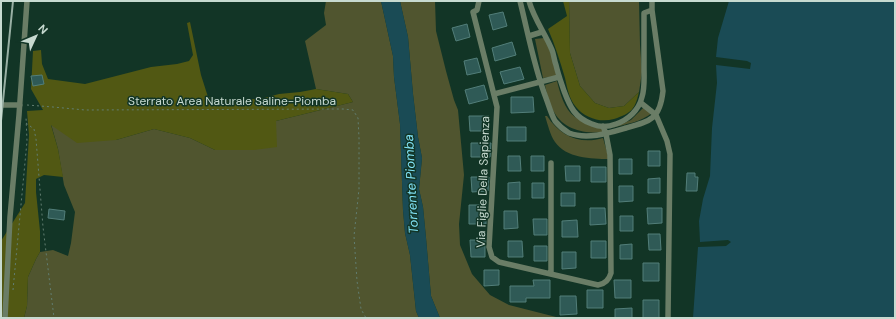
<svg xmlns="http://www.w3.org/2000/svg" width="896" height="319" font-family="'DM Sans',sans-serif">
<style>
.green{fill:#50552f}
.forest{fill:#515813}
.water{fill:#1a4b55}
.building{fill:#2f5a56;stroke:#527e79}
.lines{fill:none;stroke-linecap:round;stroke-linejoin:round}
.path{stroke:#627e71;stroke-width:1;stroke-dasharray:2 3;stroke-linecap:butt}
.minor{stroke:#6a7d66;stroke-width:5.5}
.rail{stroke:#99b0a4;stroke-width:2}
.labels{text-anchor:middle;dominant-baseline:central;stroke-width:3;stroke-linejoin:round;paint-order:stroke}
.street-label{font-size:12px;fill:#c7dad0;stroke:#123526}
.water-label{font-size:13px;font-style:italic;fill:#81e3f7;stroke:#123526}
</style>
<rect width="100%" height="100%" fill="#123526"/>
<!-- green -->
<path class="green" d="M326,1H381L393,56L394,77L400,124L403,210L405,233L410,255L416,311L419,318H24L27,306L28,277L36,259L40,252L53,250L68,256L71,243L75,212L64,185L58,149L51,124L116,140L154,129L190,138L215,150L276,121L353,102L348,94L316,89L305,41L326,25L324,13Z
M400,1H435L436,31L446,71L454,100L458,110L464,175L459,224L460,245L472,274L490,295L509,305L560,318H440L431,296L426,238L423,207L419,189L422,158L418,137L413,94L408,37Z
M569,1H639L640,45L642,72L639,92L624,106L609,108L595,103L580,86L570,53Z
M544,38L549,47L557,76L543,78L535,39Z
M557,81C560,93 564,109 575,117C582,121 595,124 602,127L604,132C585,134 564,130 554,112C549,104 547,94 545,85Z
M644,107L652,113C641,122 626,124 612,128L631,120Z
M545,116H547C560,136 580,145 603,138L609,159C591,159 566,158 555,142C550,135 548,125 545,116Z"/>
<!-- forest -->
<path class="forest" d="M563,1H569L570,53L580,86L595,103L609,108L624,106L639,92C635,109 632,113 614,119C600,123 585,118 576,107C569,99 567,87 565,78C560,61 555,45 548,29L567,16Z
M190,22L201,75L208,97L234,101L264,98L279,94L300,92L316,89L348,94L353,102L276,121L277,147L253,150H215L190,138L154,129L116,140L77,143L51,125L58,149L63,177L44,175L36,179V192L40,231V252L36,259L28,277L27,306L24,318H1V241L25,203L29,135L27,111L43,110L31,89L33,51L41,50L42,64L48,79L85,84L151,67L177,64L189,61L193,55L187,23Z"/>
<!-- water -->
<path class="water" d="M381,1H400L408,37L413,94L418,137L422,158L419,189L423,207L426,238L431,296L440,318H419L416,311L410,255L405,233L403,210L400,124L394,77L393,56Z
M729,1H895V318H693L698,247L726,246L731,242L728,240L700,242L699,221L703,199L710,176L712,128L717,83L716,65L750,69L751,63L747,61L716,57L718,38Z"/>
<!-- building -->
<path class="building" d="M503,12L507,26L493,30L489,15Z
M467,24L470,37L456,41L452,28Z
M512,42L516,55L495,61L492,48Z
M477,58L481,72L467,75L464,61Z
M520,67L524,79L504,84L500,72Z
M42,75L44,84L33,86L31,76Z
M484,85L488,99L469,104L465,90Z
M511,97H533L534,112L511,113Z
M469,116H489V131H470Z
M507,127H526V141H507Z
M471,143H491L490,157H471Z
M648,151H660V166H648Z
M508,156H520L521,171H508Z
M531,156H544V171H531Z
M619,159H632V174H619Z
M565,166H580V181H566Z
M591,167H606V182H591Z
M687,173H695V177H698L697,191H686Z
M471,177H489L488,191L472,192Z
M660,178V193H648V179Z
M520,182V199H508V183Z
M532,183H544V198H532Z
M619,186H633V201L619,202Z
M561,193H575V206H561Z
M469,205H486V224H469Z
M590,208H605L606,224L590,225Z
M647,208H662V223L648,224Z
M49,209L65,211L64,220L48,218Z
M504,211H517L518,228L504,229Z
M620,216H633V231H620Z
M533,219H547V235H534Z
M577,220L578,237H562V221Z
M648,234H660L661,250H649Z
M470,240H485V257H471Z
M508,241H522L523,257H508Z
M591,241H606V258H591Z
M632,244V259H620V245Z
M534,246H547V261H534Z
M562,252H576V268L562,269Z
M643,263H659V281H643Z
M484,270H499V285L484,286Z
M533,280H550V298H526V302H510V286H534Z
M614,280H631V298H615Z
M587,290H603V308H587Z
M560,296H576L577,314L560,315Z
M643,300H659V318H643Z
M632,308V318H615V309Z"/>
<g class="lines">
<!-- path -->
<path class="path" d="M27,105L53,107L85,110L343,109L353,110L358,118L359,138V189L354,236L357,281L361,309L366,318
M26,123L34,129L36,139L43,227L54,318
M1,257L2,252
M13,290L27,141L26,117"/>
<!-- minor -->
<path class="minor" d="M479,1L477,10L473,12L497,107L489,247L492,257L499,262L598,285C605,284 609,280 611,273L610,155L606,134L603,126
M520,1C528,33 534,67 546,98C549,106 551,114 555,121C559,126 564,130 569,133C587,140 609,133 626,128C651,121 660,119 663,91L652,10V1
M529,1C534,19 545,33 552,50C554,55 554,60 556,65C558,74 561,82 564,91C570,107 575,118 592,124C599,127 608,127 616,124C628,120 639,110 642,97C645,88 644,77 644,67C644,49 644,31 644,13L652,10
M529,36L542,32
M494,94L559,77
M641,103L656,115L667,141L670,154L668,318
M1,105H20
M551,163V274
M5,318L10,217L19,115L27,1"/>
<!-- rail -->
<path class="rail" d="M1,121L13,1"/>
</g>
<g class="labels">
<!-- street labels -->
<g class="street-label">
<text x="232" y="101">Sterrato Area Naturale Saline-Piomba</text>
<text transform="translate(483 182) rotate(-88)">Via Figlie Della Sapienza</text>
</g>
<!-- water labels -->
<g class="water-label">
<text transform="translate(411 184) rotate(-93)">Torrente Piomba</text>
</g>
</g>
<!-- border -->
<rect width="896" height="319" fill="none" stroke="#c7dad0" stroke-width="4"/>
<!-- north arrow -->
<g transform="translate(36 36) rotate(46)" stroke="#123526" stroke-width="3" paint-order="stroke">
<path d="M0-3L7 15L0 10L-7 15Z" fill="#c7dad0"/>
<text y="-6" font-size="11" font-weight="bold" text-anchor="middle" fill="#c7dad0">N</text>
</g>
</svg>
